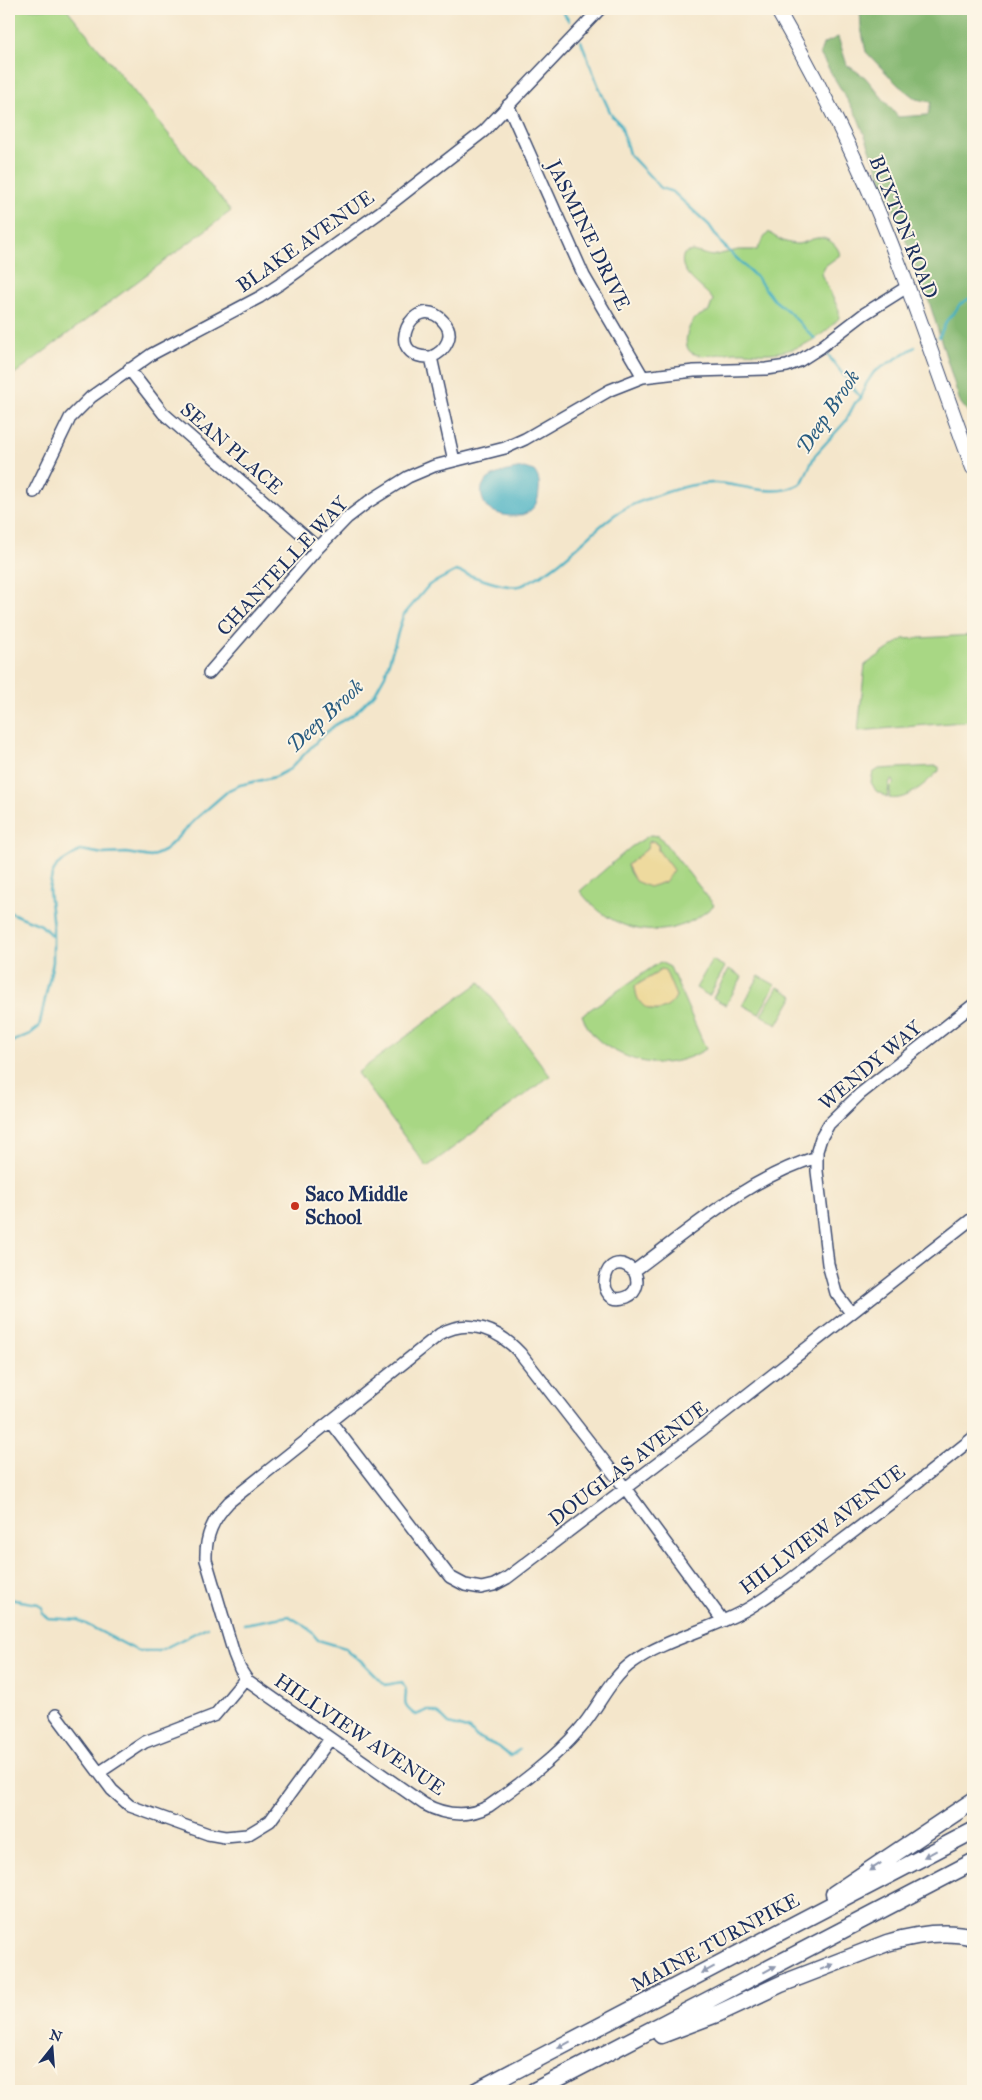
<svg xmlns="http://www.w3.org/2000/svg" width="982" height="2100" font-family="'IM FELL Great Primer',serif">
<style>
.green{fill:#a8d784;stroke:#628371;fill-rule:evenodd}
.forest{fill:#86b872;stroke:#507468}
.sand{fill:#eeda9e;stroke:#84847e}
.water{fill:#44b0c3;stroke:#307090}
.lines{fill:none;stroke-linecap:round;stroke-linejoin:round}
.stream{stroke:#44b0c3;stroke-width:2.5}
.minor-casing{stroke:#3c4a6e;stroke-width:14}
.major-casing{stroke:#3c4a6e;stroke-width:16}
.highway-casing{stroke:#3c4a6e;stroke-width:19}
.minor{stroke:#fff;stroke-width:11}
.major{stroke:#fff;stroke-width:14}
.highway{stroke:#fff;stroke-width:16}
.oneway{fill:#8d97ae}
.poi-dot{fill:#c8321e;stroke:#fcf5e5;stroke-width:2}
.labels{text-anchor:middle;dominant-baseline:central;stroke-width:4;stroke-linejoin:round;paint-order:stroke}
.street-label{font-size:20px;fill:#1b2f5e;stroke:#fcf5e5}
.poi-label{font-size:20px;font-weight:bold;fill:#1b2f5e;stroke:#fcf5e5;text-anchor:start}
.water-label{font-size:21px;font-style:italic;fill:#295c81;stroke:#fcf5e5}
</style>
<rect width="100%" height="100%" fill="#fcf5e5"/>
<filter id="ink" filterUnits="userSpaceOnUse"><feTurbulence type="fractalNoise" baseFrequency=".02" numOctaves="2"/><feDisplacementMap in="SourceGraphic" scale="10" xChannelSelector="R" yChannelSelector="G"/><feConvolveMatrix kernelMatrix="1 2 1 2 8 2 1 2 1" color-interpolation-filters="sRGB"/></filter>
<filter id="wash" filterUnits="userSpaceOnUse"><feTurbulence type="fractalNoise" baseFrequency=".0096" numOctaves="4" result="noise"/><feDisplacementMap in="SourceGraphic" scale="20" xChannelSelector="R" yChannelSelector="G"/><feGaussianBlur stdDeviation="1.12" result="paint"/><feColorMatrix in="noise" values="0 0 0 0 0 0 0 0 0 0 0 0 0 0 0 0 0 1.4 0 .05"/><feComposite in="paint" operator="in"/></filter>
<g filter="url(#wash)">
<rect width="100%" height="100%" fill="#f4e6cb"/>
<!-- green -->
<path class="green" d="M9,9H67L231,211L9,378Z
M769,232C776,239 788,244 798,244C805,243 810,239 817,238C827,236 838,245 840,255L825,266L821,274L839,310V318C821,339 796,352 769,353C757,354 745,351 734,352C721,353 704,359 692,353C681,347 688,324 696,318C700,315 705,313 709,311L713,300C706,288 675,273 684,254L692,251L712,256L738,250H757L764,238Z
M973,635V721L858,731L865,665L903,639Z
M936,766L939,767V771C926,782 908,802 889,798L890,787L894,783L893,780L890,781L887,797L876,791L871,782L873,773L879,769Z
M650,835L659,836L714,905C671,945 614,936 580,891L631,847ZM650,841L656,842L658,845L662,883C645,889 631,882 627,865L647,849Z
M712,960L725,967L709,996L696,988Z
M660,962L670,967L706,1049C676,1067 647,1068 615,1051C599,1043 588,1032 582,1015ZM658,970L666,975L676,996C661,1020 640,1013 635,986L657,973Z
M729,969L742,977L726,1005L713,998Z
M759,976L775,985L759,1014L743,1005Z
M480,982L550,1076L427,1167L357,1073Z
M778,987L794,996L777,1025L761,1015Z"/>
<!-- forest -->
<path class="forest" d="M860,9H973V419L960,402L928,298L858,118L820,54L823,44L838,37L847,65L865,77L898,117L928,115L931,102L916,99L898,85L866,52L861,28Z"/>
<!-- sand -->
<path class="sand" d="M654,841L658,845V850L673,870L665,882L649,887L635,881L627,865L647,849L649,842Z
M660,969L665,970L676,996C670,1011 650,1016 640,1002C636,997 636,991 635,986L657,973Z"/>
<!-- water -->
<path class="water" d="M524,468L534,471C539,477 540,483 539,491C538,520 507,521 487,508C468,478 501,471 524,468Z"/>
<g class="lines">
<!-- stream -->
<path class="stream" d="M561,9L569,21
M581,41L600,90L612,116L621,125L629,154L661,188L673,192L709,225L722,244L757,278L773,299L788,311L815,339
M939,337L947,320L957,309L959,305L973,296
M828,355L861,398
M9,912L41,925L53,937
M9,1043L30,1034L39,1027L53,962V928L49,890L52,875L57,865L81,850L103,854L126,853L151,857L164,851L198,817L229,790L240,785L275,777L290,769L320,738L335,725L354,714L375,693L385,675L403,616L429,585L456,571C471,575 504,589 519,586C523,586 528,582 532,580C564,564 585,537 613,516C628,505 647,499 664,493C681,487 699,482 717,483C745,485 776,499 802,483L815,455L845,422L855,403L861,398L866,384L874,372L915,347
M9,1599L38,1604L42,1608V1613L48,1618L78,1620L138,1651H159L207,1627
M244,1624L289,1616L308,1628L318,1640L345,1648L349,1653L360,1660L385,1685L402,1682C413,1697 395,1702 416,1715L428,1710L439,1714L449,1724L470,1730L475,1736L499,1747L510,1756L519,1750"/>
</g>
</g>
<g filter="url(#ink)">
<g class="lines">
<!-- minor casing -->
<g class="minor-casing">
<path id="minor" d="M508,105L584,276L643,377
M431,357C380,359 414,289 443,321C456,334 446,351 431,357L454,461
M129,369L163,413L318,548
M34,492L70,418L91,397L152,354L260,297L280,284L379,213L484,131L600,9
M209,673L318,548L347,518L368,502L408,477L434,466L505,448L525,439L610,390L643,377L694,371L766,369L787,366L799,361L821,347L864,314L907,287
M634,1271C639,1280 638,1292 627,1297C592,1310 602,1242 634,1271C691,1229 748,1178 817,1157
M851,1313L836,1293L828,1264L817,1171V1151L821,1138L829,1124L860,1094L973,1005
M331,1422L450,1577L465,1585L481,1588L494,1585L507,1578L711,1423L973,1218
M723,1621L625,1488L520,1353C499,1330 469,1317 440,1334L229,1502C213,1519 205,1536 206,1560L234,1654L240,1669L247,1680L424,1804C446,1816 467,1818 489,1806C520,1784 554,1759 579,1730C598,1709 609,1679 633,1662C665,1639 714,1629 749,1608C779,1590 805,1568 832,1548C880,1512 927,1475 973,1438
M56,1715L112,1790L130,1806L208,1834L225,1837L247,1835L270,1821L330,1739
M100,1772L145,1742L215,1715L246,1678"/>
</g>
<!-- major casing -->
<g class="major-casing">
<path id="major" d="M777,9C810,67 841,127 868,188C908,279 938,375 973,468"/>
</g>
<!-- highway casing -->
<g class="highway-casing">
<path id="highway" d="M834,1894L973,1801
M661,2035L719,2013L781,1984L887,1943C914,1935 946,1930 973,1937
M476,2091L973,1831
M534,2091L973,1862"/>
</g>
<!-- minor -->
<use href="#minor" class="minor"/>
<!-- major -->
<use href="#major" class="major"/>
<!-- highway -->
<use href="#highway" class="highway"/>
</g>
<!-- one-way arrows -->
<defs><path id="oneway-solid" d="M-6-.8H1V-3.2L6.5 0L1 3.2V.8H-6Z" transform="scale(1.25)"/></defs>
<g class="oneway">
<use href="#oneway-solid" transform="translate(930 1854) rotate(152)"/>
<use href="#oneway-solid" transform="translate(875 1867) rotate(147)"/>
<use href="#oneway-solid" transform="translate(827 1967) rotate(-22)"/>
<use href="#oneway-solid" transform="translate(770 1969) rotate(-28)"/>
<use href="#oneway-solid" transform="translate(708 1970) rotate(152)"/>
<use href="#oneway-solid" transform="translate(564 2045) rotate(152)"/>
</g>
</g>
<!-- markers -->
<circle class="poi-dot" cx="295" cy="1206" r="5"/>
<g class="labels">
<!-- street labels -->
<g class="street-label">
<text transform="translate(904 227) rotate(68)">BUXTON ROAD</text>
<text transform="translate(589 235) rotate(64)">JASMINE DRIVE</text>
<text transform="translate(305 241) rotate(-35)">BLAKE AVENUE</text>
<text transform="translate(232 448) rotate(41)">SEAN PLACE</text>
<text transform="translate(282 566) rotate(-47)">CHANTELLE WAY</text>
<text transform="translate(870 1065) rotate(-40)">WENDY WAY</text>
<text transform="translate(628 1463) rotate(-37)">DOUGLAS AVENUE</text>
<text transform="translate(822 1529) rotate(-37)">HILLVIEW AVENUE</text>
<text transform="translate(360 1734) rotate(34)">HILLVIEW AVENUE</text>
<text transform="translate(715 1942) rotate(-28)">MAINE TURNPIKE</text>
</g>
<!-- poi labels -->
<g class="poi-label">
<text x="305" y="1194">Saco Middle<tspan x="305" dy="23">School</tspan></text>
</g>
<!-- water labels -->
<g class="water-label">
<text transform="translate(828 412) rotate(-56)">Deep Brook</text>
<text transform="translate(325 716) rotate(-43)">Deep Brook</text>
</g>
</g>
<!-- margin -->
<rect width="982" height="2100" fill="none" stroke="#fcf5e5" stroke-width="30"/>
<!-- north arrow -->
<g transform="translate(52 2048) rotate(17)" stroke="#fcf5e5" stroke-width="4" paint-order="stroke">
<path d="M0-4L9 19L0 12L-9 19Z" fill="#1b2f5e"/>
<text y="-8" font-size="14" font-weight="bold" text-anchor="middle" fill="#1b2f5e">N</text>
</g>
</svg>
